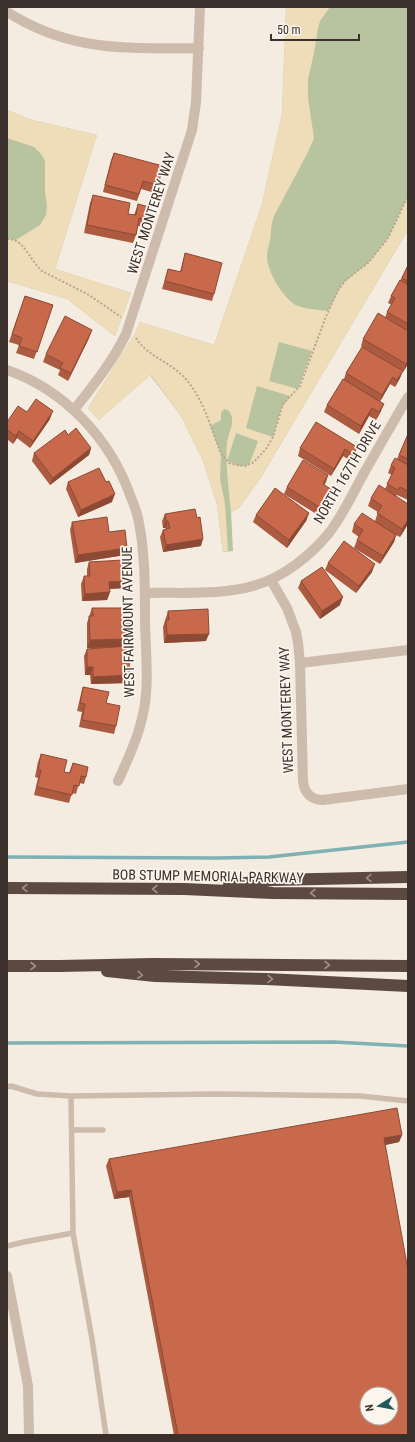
<svg xmlns="http://www.w3.org/2000/svg" width="415" height="1442" font-family="'Roboto Condensed',sans-serif">
<style>
.green{fill:#b8c4a0}
.sand{fill:#efdcb8;fill-rule:evenodd}
.lines{fill:none;stroke-linecap:round;stroke-linejoin:round}
.stream{stroke:#7fb0b2;stroke-width:3.5}
.path{stroke:#b9a596;stroke-width:2;stroke-dasharray:2 2;stroke-linecap:butt}
.lane{stroke:#cdbbac;stroke-width:5.5}
.street{stroke:#cdbbac;stroke-width:10}
.highway{stroke:#5c4a42;stroke-width:12}
.wall{fill:#ac5a40}
.shaded-wall{fill:#8c4a34}
.building{fill:#c8694b;stroke:#8c4a34;fill-rule:evenodd}
.oneway{stroke:#9c8e87}
.labels{text-anchor:middle;dominant-baseline:central;stroke-width:3.5;stroke-linejoin:round;paint-order:stroke}
.street-label{font-size:14px;fill:#3b302b;stroke:#fbf5ee}
</style>
<rect width="100%" height="100%" fill="#f4ebe1"/>
<!-- green -->
<path class="green" d="M286,7H408V230L260,479L239,508L231,512L233,551L223,552L217,505L203,461L181,416L150,375L99,420L88,408L134,335L140,322L214,345L262,204L282,114Z
M7,110L32,120L97,135L55,269L131,293L115,336L67,299L7,281Z"/>
<!-- sand -->
<path class="sand" d="M286,7H330L320,21L318,28L314,53L308,79V98L314,138L308,152L274,216C270,226 272,231 270,240C269,246 267,251 267,258C268,273 284,300 298,306C307,309 318,310 328,311L342,284L369,262L388,238L408,196V230L260,479L239,508L231,512C229,489 225,466 227,442C229,431 237,420 228,410L224,409L221,413V420L210,426L221,454L220,479L225,504L228,551L223,552L217,505L203,461L181,416L151,375L99,420L88,408L134,335L140,322L214,345L262,204L282,114ZM279,342L312,351L298,389L269,381ZM257,386L290,396L281,409L273,437L246,428ZM236,433L258,441L249,465L239,466L227,461Z
M7,110L32,120L97,135L55,269L131,293L115,336L67,299L7,281V239L16,240L40,225L46,215L47,205L45,192V161L42,155L34,147L7,138Z"/>
<g class="lines">
<!-- stream -->
<path class="stream" d="M7,857L218,858L269,857L408,842
M7,1043L334,1042L408,1046"/>
<!-- path -->
<path class="path" d="M7,239C24,238 30,261 42,271L89,295L121,317
M136,338C147,356 170,362 184,377C203,397 211,428 221,454L229,463L235,465L245,466L254,462L266,449L273,437L283,404L300,386L325,319L338,290L346,280L369,262L388,238L408,196"/>
<!-- lane -->
<path class="lane" d="M7,1087L11,1086L37,1094L71,1096L215,1094L360,1096L408,1101
M71,1096L73,1233
M73,1130H103
M7,1246L24,1242L73,1233L92,1339L106,1435"/>
<!-- street -->
<path class="street" d="M7,12C31,27 58,38 86,43C123,50 162,48 199,48
M7,370C65,390 110,439 130,495C133,502 136,510 138,518C145,550 145,585 145,617C145,648 150,684 143,714C138,738 128,759 118,781
M74,410C93,386 113,361 126,334L192,130L196,102L200,7
M271,580L287,608L296,632L298,643L300,663L303,781C304,792 311,800 323,800L408,789
M145,593C180,592 222,596 256,585C284,577 311,555 329,533C343,515 353,493 364,473C379,447 393,422 408,397
M300,663L408,650
M7,1276L28,1386L29,1435"/>
<!-- highway -->
<path class="highway" d="M229,885L272,880L408,877
M7,888L184,889L273,893L408,894
M7,966H60L153,964L408,966
M107,971L155,976L266,979L408,986"/>
</g>
<!-- wall -->
<path class="wall" d="M114,153L158,185L155,193L141,189L137,201L103,192L111,160Z
M93,195L128,214L134,215L138,204L146,220L144,227L138,226L136,235L133,243L84,233L90,203Z
M185,253L214,294L212,301L162,289L168,269L180,272Z
M408,265V364L403,372L402,371L400,378L395,387L390,384L380,401L381,411L376,420L369,416L359,434L324,412L327,405L344,379L346,373L362,347L361,346L363,339L385,318L387,312L392,305L388,303L391,296L400,281Z
M25,296L53,305L34,359L16,353L19,345L9,342Z
M89,338L68,381L58,375L60,370L43,362L46,354Z
M27,412L50,419L30,448L17,438L13,444L7,439V422Z
M408,434V500L397,495L396,496L408,524L400,537L396,535L394,542L380,564L354,548L357,540L359,537L352,532L354,524L375,521L378,512L368,506L371,498L385,489L392,475L388,473L391,465L397,459Z
M68,435L91,448L89,455L50,485L32,461L34,453Z
M357,447L355,454L351,461L343,456L331,476L298,456L300,448Z
M328,475L324,485L330,497L318,515L284,494L287,487Z
M68,482L112,502L78,517L66,489Z
M309,513L306,521L287,548L253,522L256,515Z
M165,514L201,546L163,552L160,537L163,530L166,529L165,528H163L162,521Z
M72,522L109,532L127,548L125,555L75,563L70,530Z
M89,562L124,572L128,581L126,588L110,589V592L107,600L82,601L81,584L84,576H87V569Z
M328,563L372,572L356,593L325,570Z
M301,581L340,605L320,619L298,588Z
M92,608L125,623L130,639L127,647V683L91,684L90,675H85L84,656L87,649L126,647L87,648V623Z
M168,611L206,641L164,643L163,627Z
M83,687L106,703L116,726L114,734L79,727L82,712L77,711L81,694Z
M41,754L64,772L69,773L73,763L86,777L84,784L79,783L76,794L72,793L69,803L34,795L38,778L35,777L38,762Z
M402,1135L399,1142L385,1145L408,1435H174L129,1197L114,1199L106,1166L109,1159Z"/>
<!-- shaded-wall -->
<path class="shaded-wall" d="M92,330L89,338L68,381L71,373Z
M408,361V364L403,372L406,364Z
M403,371L400,378L395,387L397,380Z
M393,377L390,384L380,402L382,395Z
M384,404L381,411L376,420L379,412Z
M372,408L369,416L359,434L361,426Z
M53,411L50,419L30,448L33,441Z
M19,431L17,438L13,444L16,436Z
M357,447L355,454L351,461L353,454Z
M91,448L89,455L50,485L53,478Z
M345,449L343,456L331,476L334,469Z
M328,475L326,482L320,492L323,484Z
M332,490L330,497L318,515L321,508Z
M115,494L112,502L78,517L81,510Z
M309,513L306,521L287,548L289,540Z
M408,520V524L400,537L402,529Z
M166,521H168L165,528H163Z
M396,535L394,542L380,564L383,556Z
M203,539L201,546L163,552L166,545Z
M127,548L125,555L75,563L78,555Z
M375,564L372,572L356,593L359,586Z
M128,581L126,588L107,589L109,582Z
M110,592L107,600L82,601L85,594Z
M343,597L340,605L320,619L322,611Z
M209,634L206,641L164,643L167,635Z
M130,639L127,647L87,648L90,640Z
M87,667H93L90,675H85Z
M130,675L127,683L91,684L93,677Z
M402,1135L399,1142L381,1146L384,1138Z
M131,1190L129,1197L114,1199L117,1192Z"/>
<!-- building -->
<path class="building" d="M114,153L163,166L158,185L143,181L139,194L105,185Z
M93,195L130,203L128,214L136,215L138,204L149,207L146,220L139,218L136,235L87,225Z
M185,253L222,263L214,294L165,281L168,269L181,272Z
M408,265V281L402,278Z
M400,280L408,285V324L387,312L395,298L391,296Z
M25,296L53,305L37,352L19,346L22,338L12,334Z
M378,313L408,331V361L406,364L363,339Z
M65,316L92,330L71,373L60,368L63,363L46,354Z
M362,347L403,371L397,380L393,377L382,395L346,373Z
M343,379L384,404L379,412L372,408L361,426L327,405Z
M36,399L53,411L33,441L19,431L16,436L7,430V422L18,406L27,412Z
M316,422L357,447L353,454L345,449L334,469L300,448Z
M76,428L91,448L53,478L34,453L65,430L68,435Z
M408,434V459L399,455Z
M395,458L408,465V491L400,487L398,490L387,484L395,468L391,465Z
M303,460L328,475L323,484L332,490L321,508L287,487Z
M99,468L106,482L109,481L115,494L81,510L68,482Z
M379,485L408,504V520L402,529L377,513L382,506L371,498Z
M275,488L309,513L289,540L256,515Z
M195,509L197,518L200,517L203,539L166,545L163,530L170,528L168,521H166L165,514Z
M362,513L396,535L383,556L357,540L363,530L354,524Z
M107,517L109,532L125,530L127,548L78,555L72,522Z
M344,541L375,564L359,586L328,563Z
M123,560L124,572L128,571V581L109,582L110,592L85,594L84,576H90L89,562Z
M322,567L343,597L322,611L301,581Z
M92,608H125V623H130V639L90,640L89,616H93Z
M208,609L209,634L167,635L166,620H169L168,611Z
M128,646L130,675L93,677V667H87V649Z
M83,687L109,692L106,703L120,706L116,726L82,720L85,704L80,703Z
M41,754L67,760L64,772L70,773L73,763L88,767L86,777L81,776L79,786L74,785L72,795L37,787L41,770H38Z
M397,1108L402,1135L384,1138L408,1270V1435H178L131,1190L117,1192L109,1159ZM367,1394H391V1418H367Z"/>
<!-- one-way arrows -->
<defs><path id="oneway-chevron" d="M-2-3.5L2.5 0L-2 3.5" fill="none" stroke-width="1.6" stroke-linecap="round" stroke-linejoin="round"/></defs>
<g class="oneway">
<use href="#oneway-chevron" transform="translate(369 878) rotate(179)"/>
<use href="#oneway-chevron" transform="translate(25 888) rotate(-180)"/>
<use href="#oneway-chevron" transform="translate(155 889) rotate(-180)"/>
<use href="#oneway-chevron" transform="translate(313 893) rotate(-180)"/>
<use href="#oneway-chevron" transform="translate(197 964)"/>
<use href="#oneway-chevron" transform="translate(327 965)"/>
<use href="#oneway-chevron" transform="translate(33 966)"/>
<use href="#oneway-chevron" transform="translate(140 975) rotate(6)"/>
<use href="#oneway-chevron" transform="translate(270 979) rotate(2)"/>
</g>
<g class="labels">
<!-- street labels -->
<g class="street-label">
<text transform="translate(151 213) rotate(-72)">WEST MONTEREY WAY</text>
<text transform="translate(347 472) rotate(-59)">NORTH 167TH DRIVE</text>
<text transform="translate(128 622) rotate(-91)">WEST FAIRMOUNT AVENUE</text>
<text transform="translate(286 710) rotate(-92)">WEST MONTEREY WAY</text>
<text transform="translate(208 876) rotate(1)">BOB STUMP MEMORIAL PARKWAY</text>
</g>
</g>
<!-- border -->
<rect width="415" height="1442" fill="none" stroke="#3b302b" stroke-width="16"/>
<!-- north arrow -->
<g transform="translate(379 1406) rotate(259)"><circle r="19" fill="#fbf5ee" stroke="#aea6a0"/>
<path d="M0-3L7 15L0 10L-7 15Z" fill="#1f5a5e"/>
<text y="-6" font-size="11" font-weight="bold" text-anchor="middle" fill="#3b302b">N</text>
</g>
<!-- scale -->
<path d="M271 34v6h88v-6" fill="none" stroke="#3b302b" stroke-width="2"/>
<text x="277" y="34" font-size="12" fill="#3b302b" stroke="#fbf5ee" stroke-width="3" paint-order="stroke">50 m</text>
</svg>
